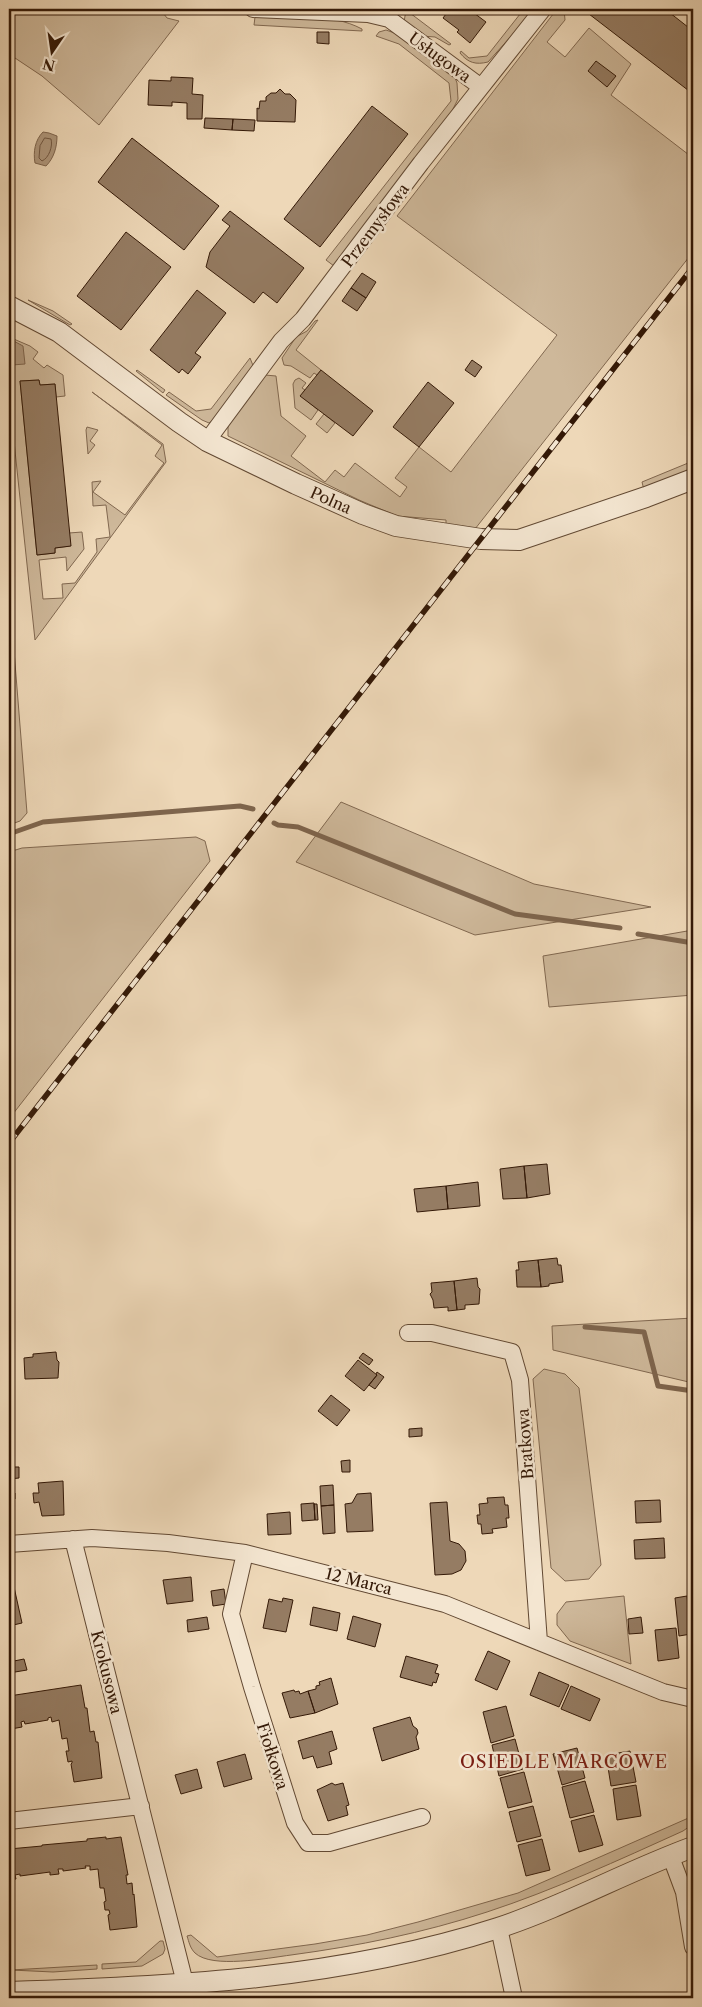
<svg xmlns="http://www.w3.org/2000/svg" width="702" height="2007" font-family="'Libre Caslon Text',serif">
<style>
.green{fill:#ceb89a;stroke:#816850}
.water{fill:#af977c;stroke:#7e654d}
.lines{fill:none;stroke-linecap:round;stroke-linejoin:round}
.shore{stroke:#725842;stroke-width:1}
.stream{stroke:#7e654d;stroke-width:5}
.building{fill:#957c63;stroke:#341907}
.minor-casing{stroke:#624933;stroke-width:18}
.tertiary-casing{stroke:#624933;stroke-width:22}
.minor{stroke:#f4e6d1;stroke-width:16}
.tertiary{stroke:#f4e6d1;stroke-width:20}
.rail-casing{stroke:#341907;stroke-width:5.5}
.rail{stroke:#f4e6d1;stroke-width:4;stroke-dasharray:11;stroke-linecap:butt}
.labels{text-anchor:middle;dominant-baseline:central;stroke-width:5;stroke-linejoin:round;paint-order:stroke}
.street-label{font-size:16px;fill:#341907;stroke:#f4e6d1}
.neighbourhood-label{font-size:18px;letter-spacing:1px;fill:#7a1f14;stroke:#f4e6d1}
</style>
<rect width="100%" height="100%" fill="#eed8b8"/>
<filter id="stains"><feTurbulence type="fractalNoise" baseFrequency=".004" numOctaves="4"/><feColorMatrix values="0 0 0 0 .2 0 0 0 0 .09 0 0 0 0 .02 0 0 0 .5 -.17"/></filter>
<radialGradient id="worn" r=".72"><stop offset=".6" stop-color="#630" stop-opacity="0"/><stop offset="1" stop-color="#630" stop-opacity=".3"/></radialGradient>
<!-- green -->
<path class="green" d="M9,9H160L167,18L179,21L99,125L42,76L9,54Z
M524,9L529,16L488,62C476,65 468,63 460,53L461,51L469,58L487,56Z
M557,9H564L565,20L547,42L565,57L589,28L631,64L611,95L693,158V252L475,529L446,524V520L397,516L359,500L228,436V425L265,375L276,376L281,416L306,436L291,456L325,482L335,470L344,477L355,463L400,497L407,487L395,478L419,447L451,472L557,335L397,216Z
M406,10L451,44L449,45L435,37L422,36L404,22Z
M255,17C290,18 330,12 362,29V31L254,25Z
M386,30L403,36L454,75L457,83L458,99L452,111L334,266L326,260L451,101L449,83L399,44L376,36L379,32Z
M28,300L53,311L72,324L70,325Z
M318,320L296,350L321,370L317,375L314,373L310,378L291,366L284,365L282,358L296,337L307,331L315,321Z
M9,337L30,346L38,352L33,359L44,368L47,365L63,375L65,396L56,397L55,384L40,385L39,380L20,381L37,555L55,553V548L70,546L69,533L82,532L84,549L67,571L66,557L39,560L43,599L63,598L62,584L75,583L97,552L96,539L110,537L106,505L93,506L92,482L101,481L93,492L125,515L164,463L155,456L162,445L92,392L163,444L166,462L35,640L9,394Z
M250,358L254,368L212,421L209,423L202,420L166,395L169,392L196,411L211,409Z
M137,370L165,390L163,393L136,371Z
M299,378L306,383L302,388L305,390L301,396L318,410L311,420L295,408L293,384L295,380Z
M324,414L335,423L327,433L316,424Z
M87,427L98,430L90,441L95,445L88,454L86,430Z
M693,461V470L644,490L642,482Z
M9,588L27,813L20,821L9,825Z
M341,802L534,884L651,907L475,935L296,862Z
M196,837L205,841L210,861L9,1119V852L22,848Z
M693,930V995L549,1007L543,956Z
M693,1318V1383L553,1350L552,1326Z
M544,1369L565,1374L579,1388L601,1565L589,1579L565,1581L551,1568L533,1379Z
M624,1596L631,1664L570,1641L557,1625V1614L566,1602Z
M693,1816V1824L683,1831C619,1860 554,1890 487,1912C423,1933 358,1946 291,1955C268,1958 212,1969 195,1953C190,1948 189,1942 187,1936L191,1935L217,1957L315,1944L367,1935L418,1922L518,1893Z
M160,1941H163L165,1949L163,1954L142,1966L102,1969V1964L136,1962Z
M97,1965V1969L53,1972L11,1970Z"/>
<!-- water -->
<path class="water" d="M43,132L49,133L57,136C57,147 54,158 46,166L35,163C33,152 35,140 43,132Z
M10,339L23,346L25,364L12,365Z"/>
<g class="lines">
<!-- shore -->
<path class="shore" d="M45,138L51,139C53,146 49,158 42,161L39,158L40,146Z"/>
<!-- stream -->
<path class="stream" d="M274,823L278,825L298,827L515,914L620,928
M9,834L43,822L240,806L253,809
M638,934L693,943
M585,1327L644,1332L658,1386L693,1391"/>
</g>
<!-- building -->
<path class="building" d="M447,9H476L474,13L486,22L470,43L457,32L459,30L443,18L449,10Z
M593,9H665L693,31V94L589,14Z
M317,32H329V44L317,43Z
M596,61L616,76L607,87L588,71Z
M171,77L193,78L192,94L203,95L202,119H187V103L172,102V106L148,105L149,80L171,81Z
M280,89L285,94H290L296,100L295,122L257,121V108L259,109L260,101H266V97L271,93H276Z
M372,106L408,134L320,247L284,219Z
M205,118L233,119L232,130L204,128Z
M233,119L255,120L254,131L232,130Z
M132,138L219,206L184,250L98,182Z
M230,211L304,268L277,303L263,292L254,303L206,267L210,252L230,226L222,220Z
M126,232L171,267L121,330L77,296Z
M362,273L376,282L366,298L351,288Z
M351,288L366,298L357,311L342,301Z
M197,290L226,313L195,353L201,357L188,374L182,369L179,373L150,350Z
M472,360L482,367L475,377L465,370Z
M321,370L373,411L353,436L300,396Z
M39,380L40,385L55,384L71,546L55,548V553L37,555L20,381Z
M428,382L454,403L419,447L393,427Z
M547,1164L550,1194L527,1198L524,1166Z
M524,1166L527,1198L503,1199L500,1169Z
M478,1182L480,1206L448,1209L446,1186Z
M446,1186L448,1209L417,1212L414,1189Z
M557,1258L558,1265H561L563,1282L549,1284V1286L541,1287L538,1260Z
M538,1260L541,1287H517L516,1270H519L518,1262Z
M477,1278L478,1287L480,1289L479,1304L465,1305V1309L457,1310L454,1281Z
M454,1281L457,1310L448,1311V1307L434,1308L433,1300L430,1294L432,1292L431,1283Z
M56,1352L57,1360L59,1362L58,1378L25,1379L24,1358L33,1357V1354Z
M363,1353L373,1360L369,1365L359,1358Z
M358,1360L377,1375L364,1391L345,1376Z
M377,1372L384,1377L375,1389L369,1385L377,1375L376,1374Z
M331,1395L350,1410L337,1426L318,1411Z
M422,1428V1436L409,1437V1429Z
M350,1460V1472H342L341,1461Z
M9,1467H19V1478L9,1479Z
M63,1481L64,1515L42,1516L39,1502L34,1503L33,1493H39L38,1483Z
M333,1485L334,1505L321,1506L320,1486Z
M15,1493V1499H10V1494Z
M371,1493L373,1531L347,1532L345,1504L352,1503L357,1494Z
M504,1497L505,1505H508L509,1518H506L507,1527L492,1529L493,1533L482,1534L481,1524H478L477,1515H480L479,1504L488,1503L487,1498Z
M660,1500L661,1522L636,1523L635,1501Z
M447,1502L450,1541L459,1544L465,1551L466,1561L461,1570L452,1574L435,1575L430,1503Z
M314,1503L315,1520L302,1521L301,1504Z
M314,1504H317L318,1520H315Z
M334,1505L335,1533L323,1534L321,1506Z
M290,1512L291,1534L268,1535L267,1514Z
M664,1538L665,1558L635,1559L634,1540Z
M191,1577L193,1601L167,1604L163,1580Z
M12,1578L22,1623L9,1626V1579Z
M224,1589L226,1604L213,1606L211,1591Z
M687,1596L691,1634L679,1636L675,1598Z
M283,1598L293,1600L286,1632L263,1628L269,1599L282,1602Z
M313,1607L340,1613L337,1631L310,1625Z
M353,1616L381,1624L375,1647L347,1639Z
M207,1617L209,1629L188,1632L187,1620Z
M641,1617L643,1633L629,1634L628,1619Z
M676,1628L679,1658L658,1661L655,1630Z
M488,1651L510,1661L497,1690L475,1680Z
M406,1656L438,1665L435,1673L439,1674L436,1683L433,1682L432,1686L400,1677Z
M24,1659L27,1670L9,1673V1662Z
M539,1672L569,1685L559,1707L530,1695Z
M331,1678L338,1704L315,1713L308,1691L316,1689V1686L320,1685L319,1682Z
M81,1685L85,1708H87L90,1732L94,1731L96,1742H98L102,1778L74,1782L71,1764L72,1763V1761L68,1762L66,1751H69L67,1738L62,1739L59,1720L52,1722L51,1717L48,1718V1720L25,1724L24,1721L21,1722L22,1727L11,1729V1726H9V1696Z
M571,1686L600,1699L590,1721L561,1709Z
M294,1690L295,1692L299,1691L300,1694L308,1691L315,1713L290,1718L282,1693Z
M506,1706L514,1736L491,1743L483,1712Z
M410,1717L413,1726L417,1729L418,1733L416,1737L419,1749L382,1761L373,1728Z
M332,1731L337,1749L329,1752L332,1764L317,1768L313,1756L303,1759L298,1741Z
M515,1739L523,1769L499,1776L492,1745Z
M577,1748L585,1778L562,1785L553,1754Z
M630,1751L636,1782L611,1786L606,1755Z
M245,1754L252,1779L224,1787L217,1762Z
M197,1769L202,1788L181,1794L175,1775Z
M524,1772L532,1802L508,1808L500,1778Z
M585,1781L594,1812L570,1818L562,1787Z
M332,1783L335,1785L343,1783L349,1805L346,1806L348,1815L328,1821L317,1790Z
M636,1785L641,1816L617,1820L613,1789Z
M533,1806L541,1836L517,1842L509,1812Z
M594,1815L603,1845L579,1852L571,1821Z
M106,1837V1839L121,1837L128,1875H126L127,1884L132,1883L133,1895L134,1894L137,1927L110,1930L108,1915L110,1914L109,1910H105L104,1902L106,1901L104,1888H100L98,1869L90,1870V1866H85L86,1868L63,1871V1869H58L59,1874L50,1875V1872L20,1876V1874L15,1875L16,1879L9,1880V1849L42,1846V1845L87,1841V1839Z
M542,1839L550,1870L526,1876L518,1845Z"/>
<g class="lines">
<!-- minor casing -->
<g class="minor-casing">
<path id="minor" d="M253,9L368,14L389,19L481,87
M207,441L281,341L303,319L421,163L543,9
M408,1333H432L512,1352L520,1380L539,1642
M73,1539L185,1983
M9,1544L92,1538L168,1543L245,1553L445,1604L663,1692L693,1699
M245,1553L231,1614L252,1687L295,1823L308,1843H329L422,1817
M9,1821L141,1806
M671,1857L684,1892L693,1947
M499,1928L514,1998"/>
</g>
<!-- tertiary casing -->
<g class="tertiary-casing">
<path id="tertiary" d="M9,306L59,332L179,422L207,441L296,484L363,514L396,526L481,539L519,540L646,497L693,479
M9,1992C173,1987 340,1979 498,1928C565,1906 627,1871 693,1847"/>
</g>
<!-- minor -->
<use href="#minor" class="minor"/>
<!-- tertiary -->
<use href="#tertiary" class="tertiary"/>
<!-- rail casing -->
<g class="rail-casing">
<path id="rail" d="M9,1143L693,267"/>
</g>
<!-- rail -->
<use href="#rail" class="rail"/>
</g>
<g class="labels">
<!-- street labels -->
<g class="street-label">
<text transform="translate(440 57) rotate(36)">Usługowa</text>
<text transform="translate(375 225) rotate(-53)">Przemysłowa</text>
<text transform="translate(331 500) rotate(24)">Polna</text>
<text transform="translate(525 1444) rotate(-94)">Bratkowa</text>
<text transform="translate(359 1581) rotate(14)">12 Marca</text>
<text transform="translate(107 1672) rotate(76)">Krokusowa</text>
<text transform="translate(273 1756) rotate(72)">Fiołkowa</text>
</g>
<!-- neighbourhood labels -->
<g class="neighbourhood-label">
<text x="564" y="1762">OSIEDLE MARCOWE</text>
</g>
</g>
<!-- margin -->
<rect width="702" height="2007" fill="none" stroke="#eed8b8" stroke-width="30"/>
<rect x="10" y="10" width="682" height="1987" fill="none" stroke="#341907" stroke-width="2.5"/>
<rect x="15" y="15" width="672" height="1977" fill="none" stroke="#341907"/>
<!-- north arrow -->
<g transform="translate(52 52) rotate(193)" stroke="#f4e6d1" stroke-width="4" paint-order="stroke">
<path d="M0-4L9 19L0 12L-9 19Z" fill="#341907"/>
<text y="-8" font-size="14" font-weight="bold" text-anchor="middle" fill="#341907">N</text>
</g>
<rect width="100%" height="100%" filter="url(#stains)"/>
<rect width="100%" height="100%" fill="url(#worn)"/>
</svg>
